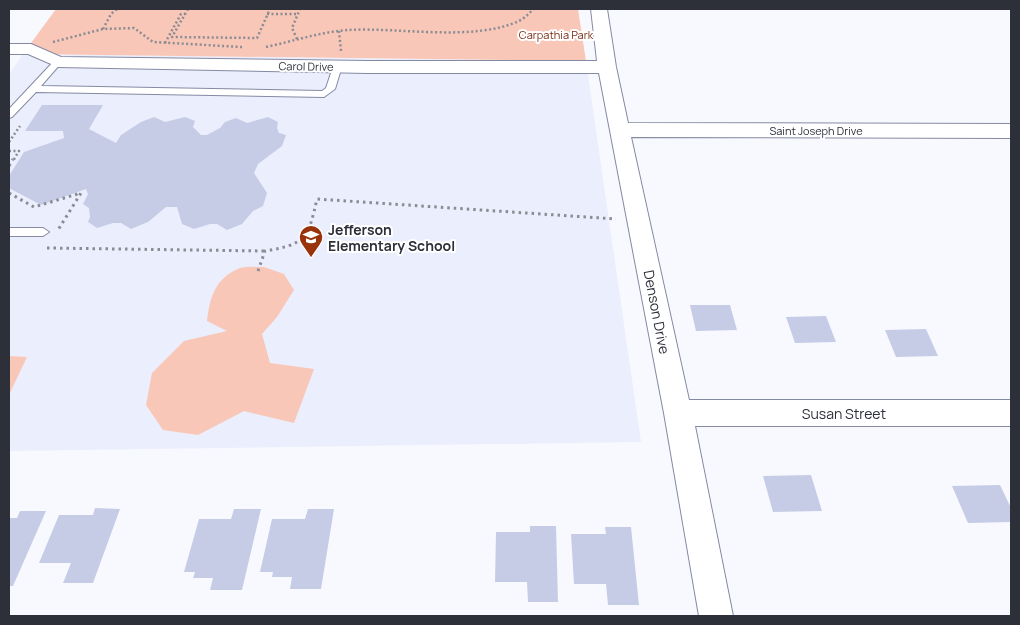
<svg xmlns="http://www.w3.org/2000/svg" width="1020" height="625" font-family="Manrope,sans-serif">
<style>
.built{fill:#ebeefc}
.green{fill:#f9c7b7}
.building{fill:#c6cce6}
.lines{fill:none;stroke-linecap:round;stroke-linejoin:round}
.lane-casing{stroke:#858aa3;stroke-width:2}
.street-casing{stroke:#858aa3;stroke-width:2}
.path-far1{stroke:#8a8c94;stroke-width:2.5;stroke-dasharray:2 2.5;stroke-linecap:butt}
.path{stroke:#8a8c94;stroke-width:3;stroke-dasharray:2.5 4;stroke-linecap:butt}
.lane{fill:#fff;fill-rule:evenodd}
.street{fill:#fff;fill-rule:evenodd}
.labels{text-anchor:middle;dominant-baseline:central;stroke-width:4;stroke-linejoin:round;paint-order:stroke}
.far-park-label{font-size:11px;fill:#782f18;stroke:#fff}
.far-street-label{font-size:11px;fill:#2d2f39;stroke:#fff}
.poi-label{font-size:14px;font-weight:bold;fill:#2d2f39;stroke:#fff;text-anchor:start}
.street-label{font-size:14px;fill:#2d2f39;stroke:#fff}
</style>
<rect width="100%" height="100%" fill="#f8f9ff"/>
<!-- built -->
<path class="built" d="M23,54L586,61L641,442L9,451V74Z"/>
<!-- green -->
<path class="green" d="M56,9H578L586,61L23,54Z
M264,267L284,274L294,290L277,317L262,334L270,363L314,369L294,423L244,411L198,435L163,430L146,405L152,373L184,341L227,331L207,321C210,297 215,278 240,268C247,266 257,267 264,267Z
M9,356L27,357L9,395Z"/>
<!-- building -->
<path class="building" d="M42,105H103L89,129L116,143L121,135L141,122L154,117L165,122L185,117L195,121L193,127L201,135H207L220,128L225,122L236,118L247,123L268,117L278,122L277,128L279,133L286,135L282,146L258,164L254,173L267,193L263,206L253,211L242,224L227,230L217,224H210L194,229L182,224L177,207H166L148,222L131,229L121,223H113L97,228L88,222L90,217L89,208L83,204L88,194L86,189L41,205L9,188V176L24,152L64,138L63,131H25Z
M690,305H730L737,330L696,331Z
M826,316L836,342L795,343L786,317Z
M926,329L938,356L896,357L885,330Z
M811,475L822,511L773,512L763,476Z
M1000,485L1011,508V522L968,523L952,486Z
M95,508L120,509L93,583H63L71,563H39L59,515H93Z
M234,509H261L242,590H210L213,578H193L195,572H184L199,519H231Z
M308,509H334L321,589H290L292,577H272L273,572H260L272,519H305Z
M20,511H46L13,586H9V518H17Z
M530,526H556L558,602H528L527,582H495L496,532H530Z
M605,527H631L639,605H608L606,584H574L571,534H606Z"/>
<g class="lines">
<!-- lane casing -->
<g class="lane-casing">
<path id="lane" d="M58,59L62,62L41,86L322,91L326,88L334,64H340L342,66L335,89L324,97L36,92L12,117L9,118V109L55,60Z
M9,228H43L49,232L43,236H9Z"/>
</g>
<!-- street casing -->
<g class="street-casing">
<path id="street" d="M591,9H607L616,67L628,123L1011,124V138L631,137L689,400H1011V426H695L733,616H699L664,413L599,73H367L58,67L28,54H9V44H31L61,57L367,61H597Z"/>
</g>
<!-- path-far1 -->
<path class="path-far1" d="M188,9L172,37L257,38L270,9
M267,14H297
M103,29L111,14L117,9
M339,31L341,51
M297,39L292,28L300,9
M53,42L103,29L134,28L153,42L242,47
M165,43L181,14H185
M266,47C294,41 320,32 348,30C400,27 473,42 519,21C525,18 529,13 534,9
M9,142L20,126
M9,151H19L13,161"/>
<!-- path -->
<path class="path" d="M9,166L13,159
M9,193L34,207L81,193L58,230
M47,248L265,251
M258,271L265,251C307,244 308,238 317,199L616,219"/>
<!-- lane -->
<use href="#lane" class="lane"/>
<!-- street -->
<use href="#street" class="street"/>
</g>
<!-- icons -->
<defs>
<g id="school-pin" transform="scale(1.25)"><path d="M0 17L-7.5 6A9.5 9.5 0 1 1 7.5 6Z" fill="#99330c" stroke="#fff"/><path d="M0-5L7-2L0 1L-7-2ZM-4 1L0 2.5L4 1V4Q0 6-4 4Z" fill="#fff"/></g>
</defs>
<g fill-rule="evenodd">
<use href="#school-pin" x="311" y="237"/>
</g>
<g class="labels">
<!-- far-park labels -->
<g class="far-park-label">
<text x="556" y="34">Carpathia Park</text>
</g>
<!-- far-street labels -->
<g class="far-street-label">
<text transform="translate(306 66) rotate(1)">Carol Drive</text>
<text x="816" y="130">Saint Joseph Drive</text>
</g>
<!-- poi labels -->
<g class="poi-label">
<text x="328" y="229">Jefferson<tspan x="328" dy="16">Elementary School</tspan></text>
</g>
<!-- street labels -->
<g class="street-label">
<text transform="translate(657 312) rotate(79)">Denson Drive</text>
<text x="844" y="413">Susan Street</text>
</g>
</g>
<!-- border -->
<rect width="1020" height="625" fill="none" stroke="#2d2f39" stroke-width="20"/>
</svg>
